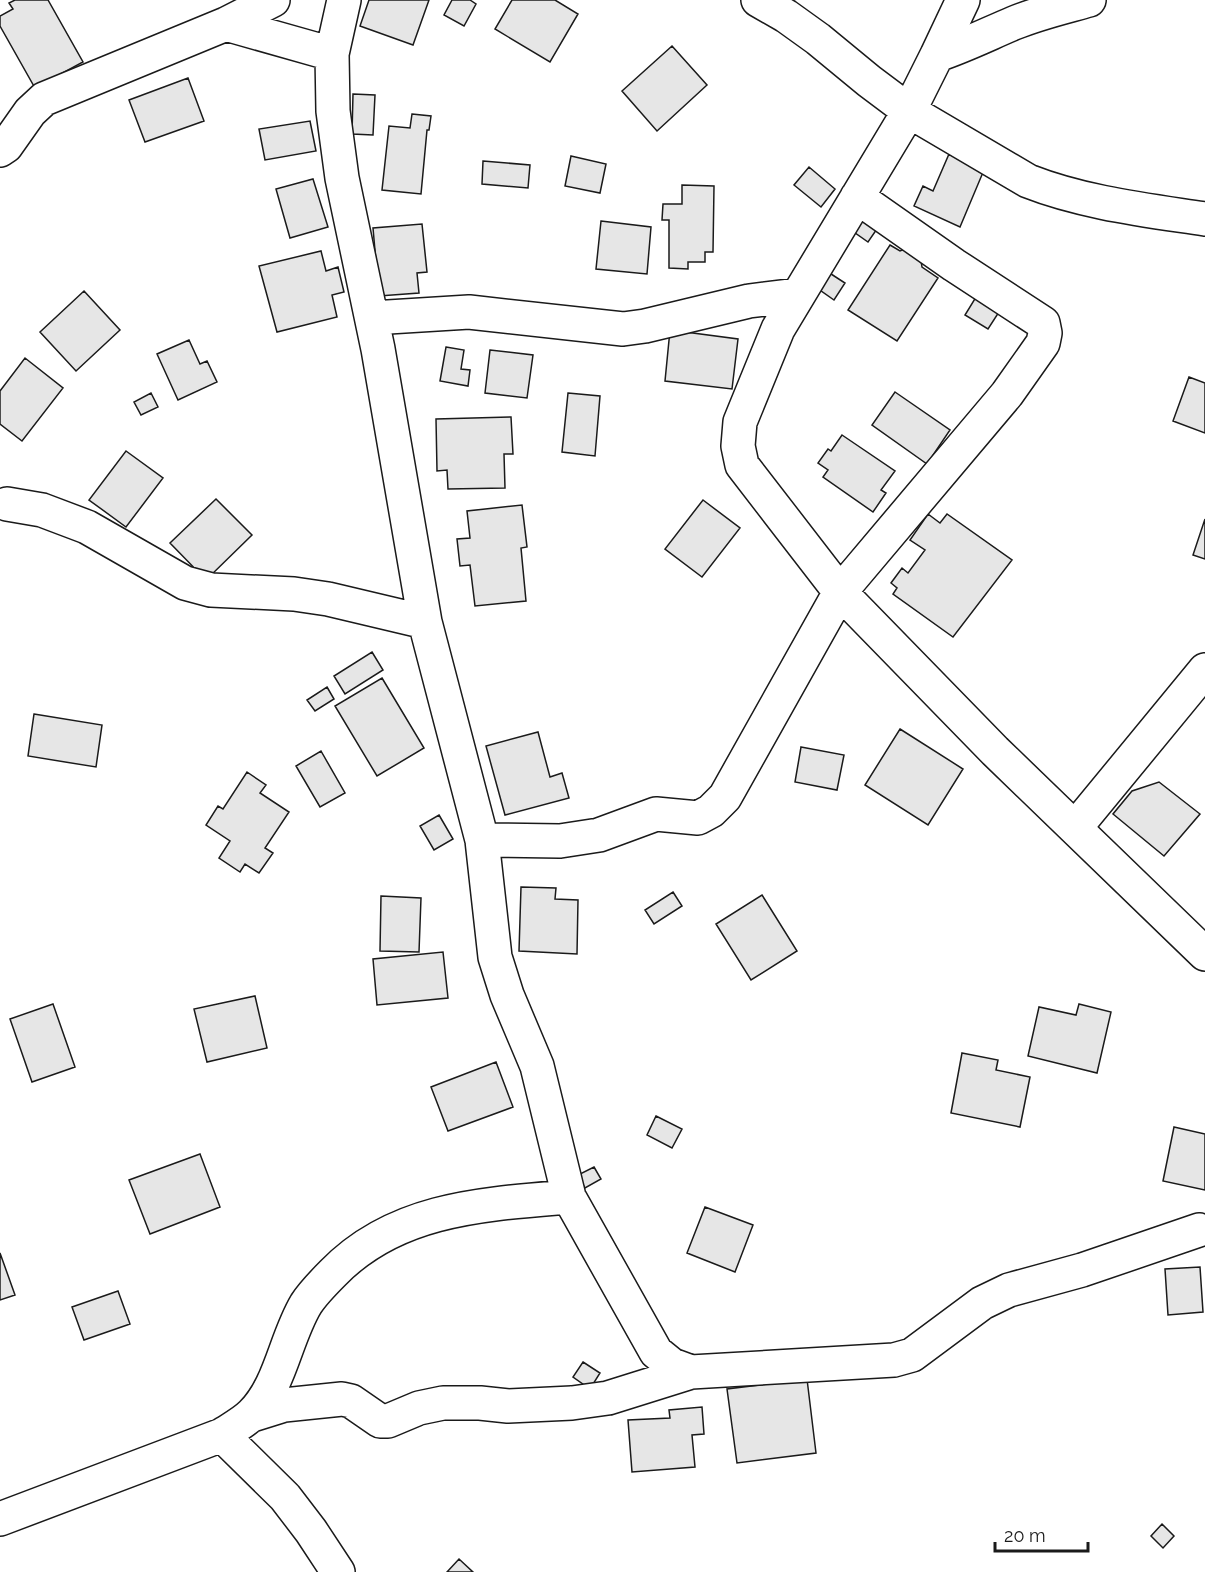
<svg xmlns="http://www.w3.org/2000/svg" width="1205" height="1572" font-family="Raleway,sans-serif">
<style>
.building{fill:#e6e6e6;stroke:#1a1a1a;stroke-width:1.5}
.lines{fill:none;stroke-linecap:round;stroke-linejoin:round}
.minor-casing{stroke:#1a1a1a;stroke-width:36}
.minor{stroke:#fff;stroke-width:33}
</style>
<rect width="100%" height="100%" fill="#fff"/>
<!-- building -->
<path class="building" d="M15,0H48L83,62L35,88L0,26V16L13,9L9,3Z
M369,0H429L413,45L360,26Z
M452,0H470L476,4L464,26L444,15Z
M512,0H555L578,14L550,62L495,29Z
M672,46L707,85L657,131L622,91Z
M188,78L204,121L145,142L129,100Z
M353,94L375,95L373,135L352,134Z
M412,114L431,116L429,130H427L421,194L382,190L389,126L410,128Z
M310,121L316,151L265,160L259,129Z
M949,154L984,170L960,227L914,206L923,186L933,191Z
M571,156L606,164L600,193L565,186Z
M483,161L530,165L528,188L482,184Z
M809,167L835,189L821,207L794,185Z
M313,179L328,227L290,238L276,189Z
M682,185L714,186L713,252H705V262H688V269L669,268V220H662L663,204H682Z
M861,215L879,226L868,242L851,230Z
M601,221L651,227L647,274L596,269Z
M422,224L427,272L417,273L419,293L379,296L373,228Z
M890,245L900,251L910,247L920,254L922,267L938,278L897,341L848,310Z
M321,251L326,271L338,267L344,292L332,295L337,317L277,332L259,266Z
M828,272L845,283L834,300L817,288Z
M84,291L120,330L76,371L40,332Z
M976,297L999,312L988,329L965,315Z
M670,330L738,339L732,389L665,381Z
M189,340L200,364L207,361L217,382L178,400L157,354Z
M446,347L464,350L461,369L470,370L468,386L440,381Z
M490,350L533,355L527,398L485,393Z
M25,358L63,388L22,441L0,424V391Z
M1189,377L1205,383V433L1173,421Z
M895,392L950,430L927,464L872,425Z
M151,393L158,407L141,415L134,402Z
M568,393L600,396L595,456L562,452Z
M511,417L513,454H504L505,488L448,489L447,470L437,471L436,419Z
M842,435L895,471L881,490L886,493L873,512L823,477L828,470L818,463L828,449L831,451Z
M126,451L163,478L126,527L89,500Z
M216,499L252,535L206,580L170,543Z
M703,500L740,528L702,577L665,549Z
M522,505L527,547L521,548L526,601L475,606L470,565L460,566L457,539L470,538L467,511Z
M928,514L940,523L947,514L1012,560L953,637L893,594L897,588L891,583L902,568L908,573L925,550L910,540Z
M1205,519V559L1193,555Z
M372,652L383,670L345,694L334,676Z
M382,678L424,748L377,776L335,706Z
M327,687L334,699L315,711L307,700Z
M34,714L102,725L96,767L28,756Z
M900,729L963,769L928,825L865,785Z
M538,732L550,777L562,773L569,798L505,815L486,746Z
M801,747L844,755L837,790L795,782Z
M321,751L345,793L320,807L296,766Z
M247,772L266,785L260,793L289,812L265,848L273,853L259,873L245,864L240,872L219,858L230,841L206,825L218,806L223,809Z
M1159,782L1200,814L1164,856L1113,814L1132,791Z
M439,815L453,839L434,850L420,826Z
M521,887L556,888L555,899L578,900L577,954L519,951Z
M673,892L682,906L654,924L645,910Z
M762,895L797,951L751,980L716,924Z
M381,896L421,898L419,952L380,951Z
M443,952L448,998L377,1005L373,959Z
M255,996L267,1048L207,1062L194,1009Z
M53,1004L75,1067L32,1082L10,1019Z
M1079,1004L1111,1012L1097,1073L1028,1056L1039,1007L1076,1015Z
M962,1053L998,1060L996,1070L1030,1077L1020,1127L951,1113Z
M496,1062L513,1107L448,1131L431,1087Z
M656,1116L682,1129L672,1148L647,1135Z
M1174,1127L1205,1134V1190L1163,1181Z
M200,1154L220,1207L150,1234L129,1180Z
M594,1167L601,1179L585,1188L578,1175Z
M705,1207L753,1225L735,1272L687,1253Z
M0,1253L15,1295L0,1300Z
M1200,1267L1203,1312L1168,1315L1165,1269Z
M118,1291L130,1324L84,1340L72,1307Z
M583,1362L600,1373L590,1389L573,1377Z
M807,1379L816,1453L737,1463L727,1389Z
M702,1407L704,1434L692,1435L695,1467L632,1472L628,1420L670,1418L669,1410Z
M1162,1524L1174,1536L1163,1548L1151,1536Z
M459,1559L473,1572H447Z"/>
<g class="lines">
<!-- minor casing -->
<g class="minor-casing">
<path id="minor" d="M344,0L332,54L333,111L342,178L378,349L425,622L482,840L495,957L507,995L537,1066L569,1197L656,1352L672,1365L691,1372L894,1360L912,1355L982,1303L1009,1290L1082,1270L1199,1230
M758,0L786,16L818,39L869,81L909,111L1028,181C1084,203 1146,210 1205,219
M1089,0C1064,7 1038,13 1014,23C988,34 964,46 937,55L909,111L778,329L740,422L738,446L742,465L840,592L995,751L1205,954
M226,24L332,54
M937,55L963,0
M0,150L6,146L30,112L44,99L226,24L273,0
M372,318L469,312L623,329L645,326L749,301L797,295
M7,504L42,510L87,527L185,583L211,590L294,594L328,599L425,622
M1075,828L1205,670
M482,840L560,841L599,835L656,814L698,818L711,811L725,797L840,592L1007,394L1043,343L1045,333L1043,323L954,265L857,197
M252,1415L284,1405L342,1399L351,1401L380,1421H388L419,1408L443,1403H480L508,1406L572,1403L608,1398L691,1372
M222,1435L285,1497L311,1531L338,1572
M0,1519L222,1435C231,1429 243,1423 252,1414C281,1385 285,1339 306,1304C313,1293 323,1283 333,1273C396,1208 484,1204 569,1197"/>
</g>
<!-- minor -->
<use href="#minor" class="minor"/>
</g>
<!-- scale -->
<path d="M995 1542v9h93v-9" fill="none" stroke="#1a1a1a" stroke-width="3"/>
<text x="1004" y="1542" font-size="18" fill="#1a1a1a" stroke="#ffffff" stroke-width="4.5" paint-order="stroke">20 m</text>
</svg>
